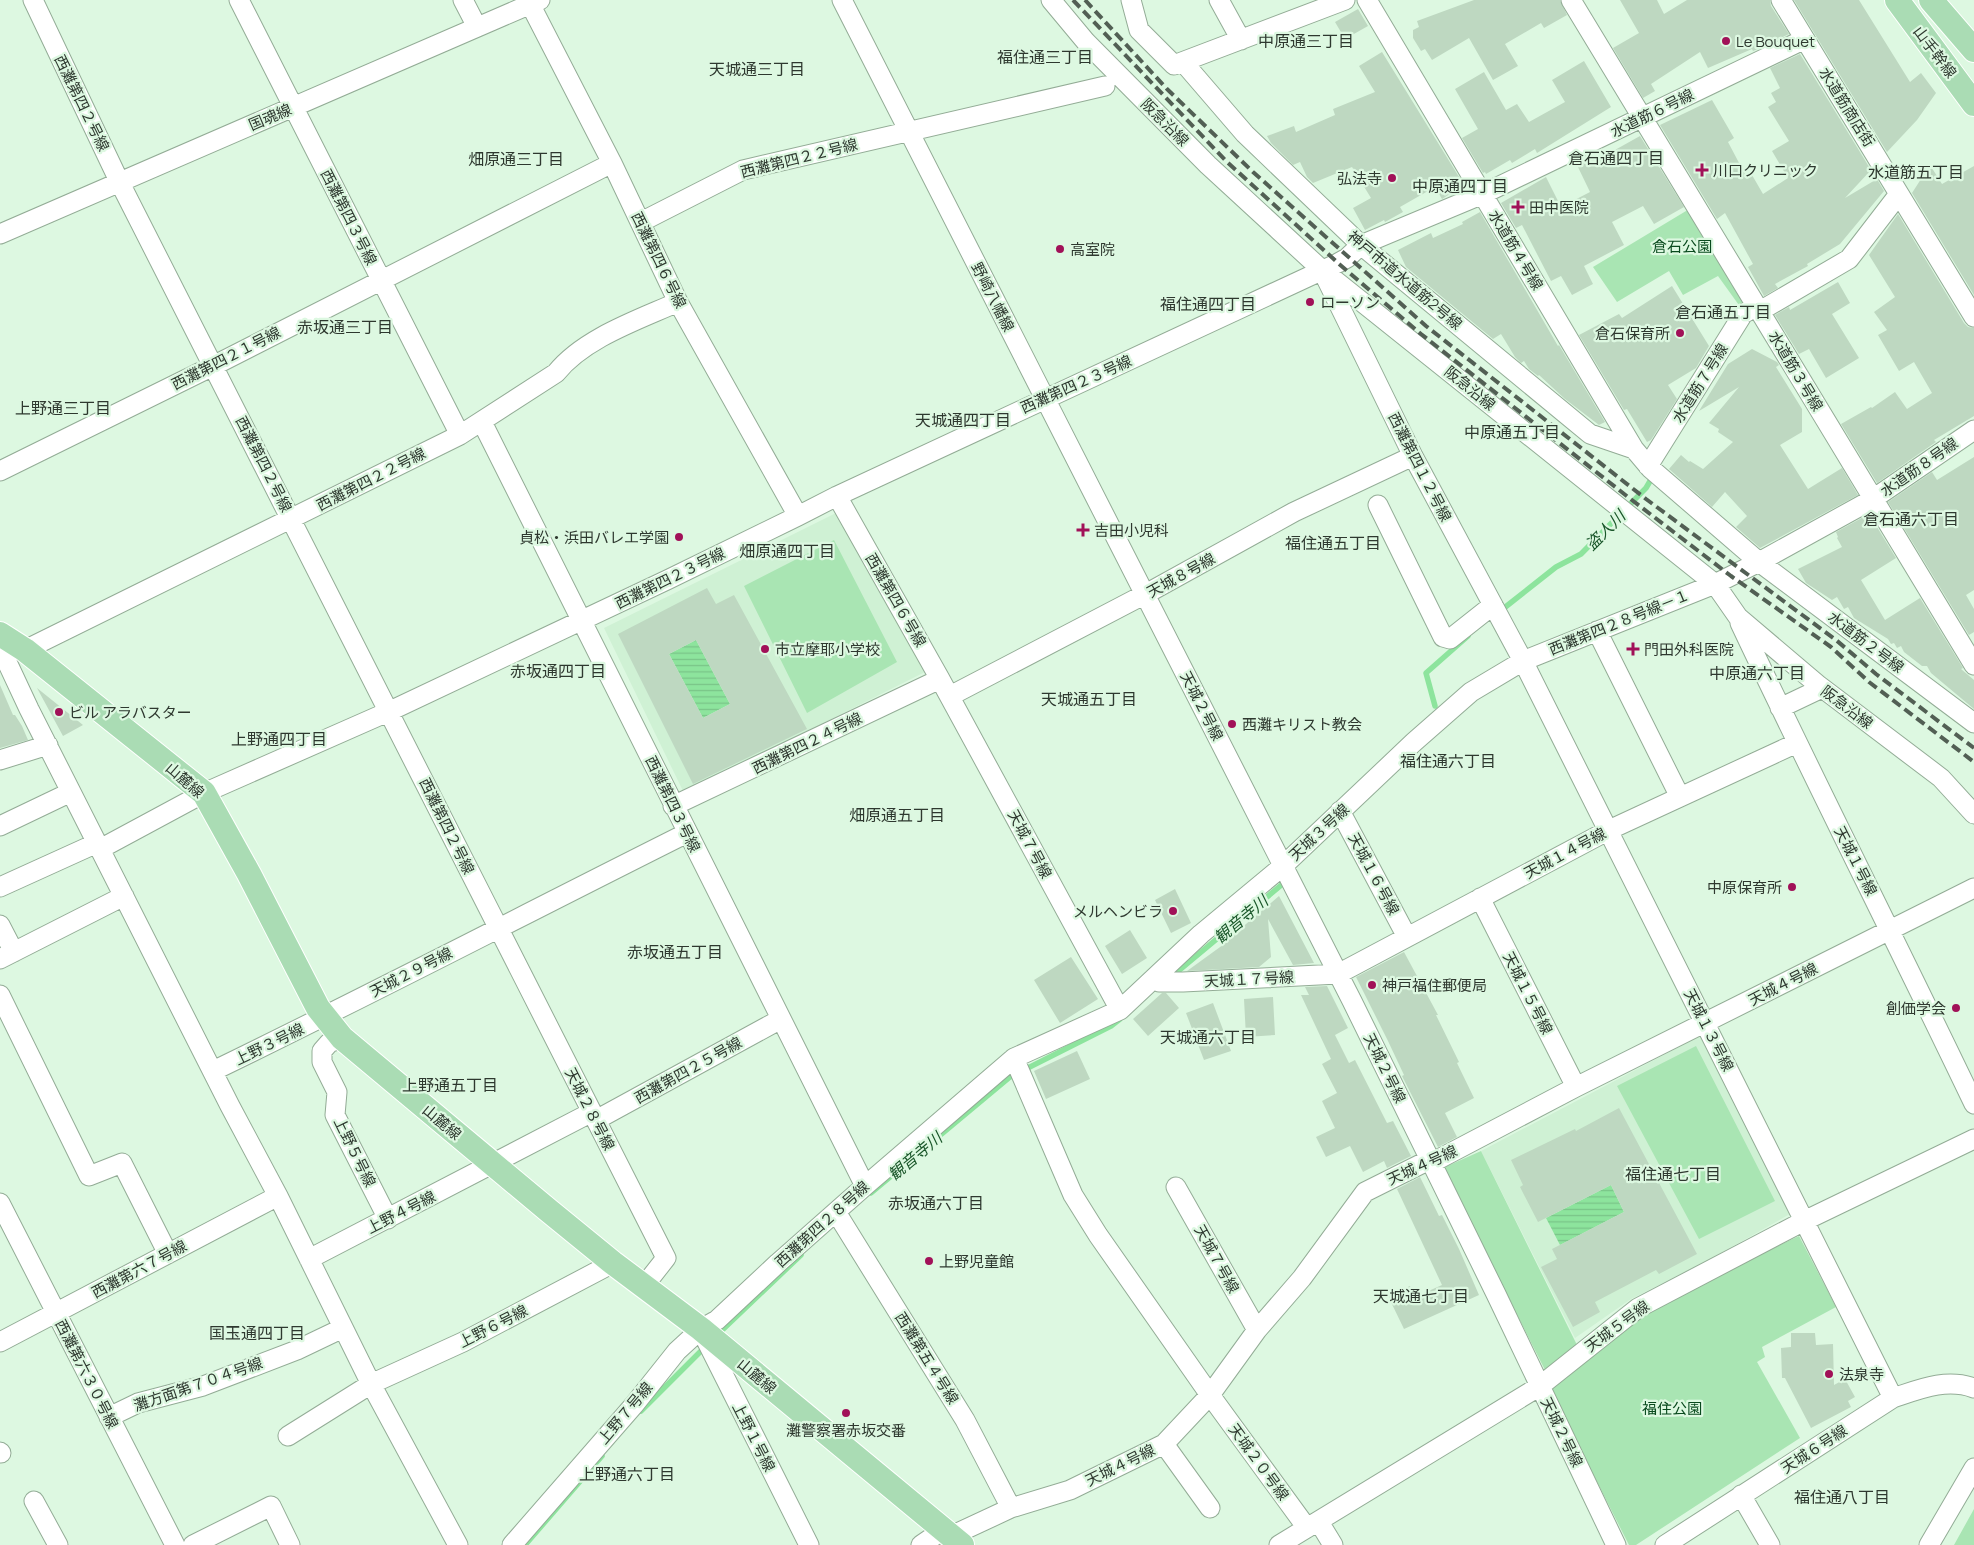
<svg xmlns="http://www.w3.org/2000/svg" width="1974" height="1545" font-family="Manrope,'Noto Sans JP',sans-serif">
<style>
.built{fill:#cff1d4}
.green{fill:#a9e5b3}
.water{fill:url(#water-rules)}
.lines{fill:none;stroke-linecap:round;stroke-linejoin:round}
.stream{stroke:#8de49d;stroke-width:5.5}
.building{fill:#bed8c1;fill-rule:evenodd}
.minor-casing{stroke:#93ac96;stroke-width:21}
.major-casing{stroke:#fff;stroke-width:26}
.minor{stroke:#fff;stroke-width:19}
.major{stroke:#aadcb4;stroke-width:24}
.rail{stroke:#525f54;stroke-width:4;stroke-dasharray:10 5;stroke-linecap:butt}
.poi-dot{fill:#a11158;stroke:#ddf8e1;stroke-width:2}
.labels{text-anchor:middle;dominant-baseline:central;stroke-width:4.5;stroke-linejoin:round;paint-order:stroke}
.poi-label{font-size:15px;fill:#2e382f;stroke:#ddf8e1;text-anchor:start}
.street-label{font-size:15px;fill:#2e382f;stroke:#ddf8e1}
.park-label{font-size:15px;fill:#094a1e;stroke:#ddf8e1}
.neighbourhood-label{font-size:16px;fill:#2e382f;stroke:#ddf8e1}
.water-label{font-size:16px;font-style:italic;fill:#195629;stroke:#ddf8e1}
</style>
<defs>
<pattern id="water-rules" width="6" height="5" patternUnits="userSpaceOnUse" patternTransform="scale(1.25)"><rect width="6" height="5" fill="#8de49d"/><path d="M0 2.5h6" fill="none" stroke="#7ac488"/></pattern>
</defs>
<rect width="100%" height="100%" fill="#ddf8e1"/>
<!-- built -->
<path class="built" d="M838,512L927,671L684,793L604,628Z
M1700,1036L1790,1214L1703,1263L1631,1299L1575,1338L1481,1151Z"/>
<!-- green -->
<path class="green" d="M1691,208L1746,298L1741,308L1718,276L1683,295L1669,271L1617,302L1593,267Z
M834,540L897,662L807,713L744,586Z
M1696,1046L1775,1201L1699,1239L1617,1086Z
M1481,1151L1577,1345L1545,1370L1443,1168Z
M1799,1236L1836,1307L1762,1347L1765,1357L1757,1362L1800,1438L1636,1545H1629L1550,1389L1647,1307Z
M1974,1509V1545H1954Z"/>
<!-- water -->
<path class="water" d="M696,640L730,704L703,718L669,654Z
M1611,1185L1624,1212L1560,1245L1546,1218Z"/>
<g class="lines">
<!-- stream -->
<path class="stream" d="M1499,612L1556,567L1581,554L1646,488L1653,476
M1435,706L1426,673L1468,636
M1170,978L1285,882
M871,1193L1010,1077L1111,1026L1120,1019
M717,1335L801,1255
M641,1411L705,1347
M525,1545L602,1456"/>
</g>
<!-- building -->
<path class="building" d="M1474,0H1560L1567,15L1544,28L1541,23L1505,44L1518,66L1493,80L1469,38L1432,60L1425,49L1421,51L1413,38V30L1419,27L1417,21Z
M1620,0H1657L1664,14L1687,0H1770L1771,6L1789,34L1760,48L1753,51L1752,49L1708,68L1700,52L1651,84L1655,91L1643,98L1613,48L1639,33Z
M1794,0H1859L1910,82L1921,73L1936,93L1917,120L1887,152Z
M1358,9L1368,26L1345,39L1335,22Z
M1382,52L1464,185L1442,199L1435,187L1400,207L1403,212L1385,222L1384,220L1365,230L1353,208L1371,198L1352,167L1313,183L1307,177L1300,162L1293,165L1271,143L1267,136L1294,126L1296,132L1335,115L1333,109L1375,92L1359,66Z
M1800,54L1871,170L1845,198L1877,179L1884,191L1840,244L1807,264L1808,266L1775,284L1778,288L1764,296L1748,267L1753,264L1725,213L1717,219L1660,125L1712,100L1734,138L1728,142L1747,178L1752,175L1763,194L1788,178L1772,151L1789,141L1768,107L1776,102L1771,93L1780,88L1770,68Z
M1584,61L1611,107L1537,153L1535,149L1512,163L1510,160L1486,174L1485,172L1483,173L1462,138L1478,129L1455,89L1484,72L1506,110L1517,104L1529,122L1565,102L1552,80Z
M1640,136L1684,207L1654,224L1643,206L1612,222L1624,245L1584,266L1593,284L1572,295L1561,276L1551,281L1522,225L1516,228L1501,203L1546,177L1561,207L1590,192L1577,165L1595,156L1597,160Z
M1930,165L1942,184L1974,166V295L1912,193Z
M1480,212L1558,346L1559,345L1605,422L1599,425L1565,399L1539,375L1538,376L1529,369L1524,361L1521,363L1515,357L1501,334L1493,339L1406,267L1398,250L1431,233L1433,238L1463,224L1462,222Z
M1898,214L1964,323L1968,327L1974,328V416L1934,440L1936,442L1877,483L1841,424L1871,407L1872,408L1895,392L1907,409L1932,393L1914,362L1899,371L1878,335L1887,330L1874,312L1895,297L1869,255Z
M1838,282L1850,303L1832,314L1859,358L1826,378L1809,349L1799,354L1775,315L1789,307L1790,310Z
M1672,286L1709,346L1696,368L1668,385L1677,399L1651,440L1647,442L1627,409L1624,410L1579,335L1619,314L1622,318Z
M1752,349L1777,362L1779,365L1776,367L1802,409V432L1780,445L1808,489L1842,468L1858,495L1760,548L1736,527L1747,516L1725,492L1712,507L1669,469L1681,455L1689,462L1690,461L1703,469L1733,442L1718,432L1719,429L1709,423L1739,387L1699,411L1728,364Z
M1974,457V590L1966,595L1974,609V632L1969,635L1888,502L1932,472L1937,480Z
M1869,514L1896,558L1861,580L1885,620L1920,598L1963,668L1961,669L1974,680V709L1931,673L1927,666H1922L1904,652L1901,646L1897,648L1894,643L1891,644L1888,639L1854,618L1848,607L1844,609L1837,597L1832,600L1806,583L1798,569L1842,547L1837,538L1838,537L1836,532Z
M707,588L716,604L734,595L807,729L693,784L618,634ZM696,640L730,704L703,718L669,654Z
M0,685L13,715H15L22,726L28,740L0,748Z
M37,688L83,725L63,736Z
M1175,889L1191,923L1171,933L1155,900Z
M1279,896L1314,963L1293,965L1268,919L1271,957L1259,967L1187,971L1227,942L1226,941Z
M1130,930L1147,958L1122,974L1105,946Z
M1404,952L1438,1015H1436L1459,1062L1457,1063L1474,1098L1445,1113L1457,1137L1438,1147L1402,1076L1404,1075L1388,1041L1356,977Z
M1071,957L1098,999L1060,1023L1034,980Z
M1327,986L1348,1028L1335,1035L1349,1063L1355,1060L1387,1123L1393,1121L1411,1156L1387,1168L1384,1161L1363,1172L1350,1146L1326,1157L1316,1137L1335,1128L1322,1101L1337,1093L1322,1064L1331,1059L1301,995H1309L1305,987Z
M1162,993H1166L1179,1008L1148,1036L1133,1019Z
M1273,997L1275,1035L1246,1037L1244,999Z
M1213,1003L1231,1051L1204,1060L1186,1013Z
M1077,1051L1090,1079L1046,1099L1034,1071Z
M1619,1108L1697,1254L1659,1274L1656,1270L1595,1302L1600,1312L1573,1327L1541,1267L1557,1259L1552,1249L1624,1212L1611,1185L1538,1222L1520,1187L1523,1185L1511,1160L1575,1129L1576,1131Z
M1420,1177L1439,1216L1442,1215L1459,1249L1479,1295L1404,1329L1388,1296L1410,1286L1415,1297L1442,1285L1397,1189Z
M1791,1333H1815L1816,1345L1833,1344L1834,1385L1845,1379L1855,1397L1848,1401L1851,1407L1811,1428L1785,1378H1782L1781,1348L1791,1347Z"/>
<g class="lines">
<!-- minor casing -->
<g class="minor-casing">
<path id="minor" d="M33,0L119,181L666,1258L644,1286
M239,0L460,435
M463,0L477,27
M528,0L612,163L678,302L798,516
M842,0L1352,1001L1496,1294L1616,1545
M1051,0L1086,42L1208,165L1322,270L1715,584L1738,617L1817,684L1941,778L1974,814
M1131,0L1139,30L1174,65L1345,0
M1219,0L1241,40
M1367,0L1634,449
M1571,0L1974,665
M1781,0L1974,317
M1183,62L1245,134L1361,245L1590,434L1634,449L1650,468L1759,562L1974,723
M641,222L743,170L1105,86
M0,234L540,0
M1322,270L1413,456L1523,661L1893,1398
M1760,311L1849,259L1899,194
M482,422L865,1186
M1648,466L1743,314L1757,306
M0,471L213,366L612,163
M837,496L940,679L1120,1010
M1378,505L1443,637L1450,639L1493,605
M1740,623C1816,784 1897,943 1974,1104
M1597,631L1680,797
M0,647L29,709L230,1106L278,1196L371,1384L458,1545
M25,650L460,435L556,373C584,338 638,320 678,302
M950,696L1153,590L1294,512L1413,456
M1780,708L1822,688
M0,760L48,745
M673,806L940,679
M1340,811L1407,937
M0,826L71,792
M100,849L204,793L390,711L667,580L798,516L837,496L1338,263L1347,258L1361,245L1483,194L1805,39
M0,887L97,843
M1480,898L1576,1087
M0,925L14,952
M0,959L124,896
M1153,979L1159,982H1183L1338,974L1609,830L1797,743
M0,995L89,1176L122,1163L168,1254
M342,1038L329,1043L322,1051V1062L337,1092L335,1115L388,1219
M1014,1058L1073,1195L1098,1235L1210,1395L1307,1528
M213,1071C372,994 529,912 687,833
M596,1120L781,1019
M1176,1187L1257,1330
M0,1203L175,1545
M836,1212L965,1420L1011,1508
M309,1259L592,1112
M702,1332L809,1545
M0,1342L278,1196
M109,1417L138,1403L203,1386L297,1350L343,1328
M288,1436L371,1384L463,1342L613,1263
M1164,1444L1210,1508
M0,1452L1,1453
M1741,1495L1770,1545
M34,1501L58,1545
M1319,1522L1333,1545
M951,1536L1011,1508L1070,1490L1164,1444L1210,1395L1257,1330L1302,1278L1365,1192L1423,1163H1432L1437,1160L1576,1087L1974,888
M193,1545L271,1506L290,1545
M512,1545L634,1405L677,1351L701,1329L717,1320L778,1263L865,1186L1014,1058L1120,1010L1201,934L1283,866L1414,742L1471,692L1523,661L1715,584L1759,562L1873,499L1974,430
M921,1545L943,1530
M1279,1545L1540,1386L1638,1308L1804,1221L1974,1139
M1665,1545L1893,1398C1920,1389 1946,1378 1974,1388
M1929,1545L1974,1468"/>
</g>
<!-- major casing -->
<g class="major-casing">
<path id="major" d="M1897,0L1974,104
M1931,0L1974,50
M0,634L25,650L204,793L249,874L318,1008L342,1038L548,1210L613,1263L701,1329L962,1545"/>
</g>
<!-- minor -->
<use href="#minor" class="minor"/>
<!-- major -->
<use href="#major" class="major"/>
<!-- rail -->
<path class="rail" d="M1073,0L1226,161L1338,263L1421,334L1628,497L1731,576L1831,647L1869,682L1974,762
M1085,0L1167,89L1253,172L1426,326L1646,499L1836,640L1876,674L1974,748"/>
</g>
<!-- markers -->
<g class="poi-dot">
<circle cx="1726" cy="41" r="5"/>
<path d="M1699.5 162.5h5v5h5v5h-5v5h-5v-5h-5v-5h5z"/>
<circle cx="1392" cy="178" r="5"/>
<path d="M1515.5 199.5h5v5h5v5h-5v5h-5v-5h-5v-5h5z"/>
<circle cx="1060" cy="249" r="5"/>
<circle cx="1310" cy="302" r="5"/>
<circle cx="1680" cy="333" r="5"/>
<path d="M1080.5 522.5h5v5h5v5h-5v5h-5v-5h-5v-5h5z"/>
<circle cx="679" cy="537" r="5"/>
<circle cx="765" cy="649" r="5"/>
<path d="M1630.5 641.5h5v5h5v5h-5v5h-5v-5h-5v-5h5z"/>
<circle cx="59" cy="712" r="5"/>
<circle cx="1232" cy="724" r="5"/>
<circle cx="1792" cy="887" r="5"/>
<circle cx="1173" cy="911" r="5"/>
<circle cx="1372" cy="985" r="5"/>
<circle cx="1956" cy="1008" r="5"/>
<circle cx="929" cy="1261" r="5"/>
<circle cx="1829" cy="1374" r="5"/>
<circle cx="846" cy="1413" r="5"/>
</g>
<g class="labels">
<!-- poi labels -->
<g class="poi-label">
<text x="1736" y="41">Le Bouquet</text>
<text x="1713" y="170">川口クリニック</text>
<text x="1382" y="178" text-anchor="end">弘法寺</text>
<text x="1529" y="207">田中医院</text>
<text x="1070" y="249">高室院</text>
<text x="1320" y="302">ローソン</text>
<text x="1670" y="333" text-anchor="end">倉石保育所</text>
<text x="1094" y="530">吉田小児科</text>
<text x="669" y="537" text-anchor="end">貞松・浜田バレエ学園</text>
<text x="775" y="649">市立摩耶小学校</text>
<text x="1644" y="649">門田外科医院</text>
<text x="69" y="712">ビル アラバスター</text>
<text x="1242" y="724">西灘キリスト教会</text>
<text x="1782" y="887" text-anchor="end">中原保育所</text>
<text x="1163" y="911" text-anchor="end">メルヘンビラ</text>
<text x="1382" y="985">神戸福住郵便局</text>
<text x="1946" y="1008" text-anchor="end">創価学会</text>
<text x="939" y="1261">上野児童館</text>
<text x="1839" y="1374">法泉寺</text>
<text x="846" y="1430" text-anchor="middle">灘警察署赤坂交番</text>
</g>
<!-- street labels -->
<g class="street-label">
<text transform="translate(1935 52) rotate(53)">山手幹線</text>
<text transform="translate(82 103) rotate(64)">西灘第四２号線</text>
<text transform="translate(1847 107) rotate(58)">水道筋商店街</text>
<text transform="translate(1652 113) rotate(-26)">水道筋６号線</text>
<text transform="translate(270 117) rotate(-23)">国魂線</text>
<text transform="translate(1165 122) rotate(45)">阪急沿線</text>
<text transform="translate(799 158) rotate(-14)">西灘第四２２号線</text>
<text transform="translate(349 217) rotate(63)">西灘第四３号線</text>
<text transform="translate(1516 250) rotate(59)">水道筋４号線</text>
<text transform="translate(659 260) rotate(64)">西灘第四６号線</text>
<text transform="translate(1405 280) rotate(40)">神戸市道水道筋2号線</text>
<text transform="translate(993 297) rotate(63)">野崎八幡線</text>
<text transform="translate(226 358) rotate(-27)">西灘第四２１号線</text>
<text transform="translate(1796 371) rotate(59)">水道筋３号線</text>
<text transform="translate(1700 383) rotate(-58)">水道筋７号線</text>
<text transform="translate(1076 384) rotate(-24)">西灘第四２３号線</text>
<text transform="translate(1470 388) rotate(39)">阪急沿線</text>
<text transform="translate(264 464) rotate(63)">西灘第四２号線</text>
<text transform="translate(1420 467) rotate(63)">西灘第四１２号線</text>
<text transform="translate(1919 467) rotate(-35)">水道筋８号線</text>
<text transform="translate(371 479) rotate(-27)">西灘第四２２号線</text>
<text transform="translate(1181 575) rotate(-29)">天城８号線</text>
<text transform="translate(670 578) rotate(-26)">西灘第四２３号線</text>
<text transform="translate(896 600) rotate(60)">西灘第四６号線</text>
<text transform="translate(1619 622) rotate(-22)">西灘第四２８号線－１</text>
<text transform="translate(1866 642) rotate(37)">水道筋２号線</text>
<text transform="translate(1202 706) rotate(63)">天城２号線</text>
<text transform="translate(1847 707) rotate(37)">阪急沿線</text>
<text transform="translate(807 743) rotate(-26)">西灘第四２４号線</text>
<text transform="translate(185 780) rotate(41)">山麓線</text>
<text transform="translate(673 804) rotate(64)">西灘第四３号線</text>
<text transform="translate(447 826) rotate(64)">西灘第四２号線</text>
<text transform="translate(1319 832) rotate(-43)">天城３号線</text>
<text transform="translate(1030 844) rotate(62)">天城７号線</text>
<text transform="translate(1565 853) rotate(-28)">天城１４号線</text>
<text transform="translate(1856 861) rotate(63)">天城１号線</text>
<text transform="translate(1374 874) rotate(62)">天城１６号線</text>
<text transform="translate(411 972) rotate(-27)">天城２９号線</text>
<text transform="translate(1249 979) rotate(-3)">天城１７号線</text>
<text transform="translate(1783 984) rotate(-27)">天城４号線</text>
<text transform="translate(1528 993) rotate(63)">天城１５号線</text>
<text transform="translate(1709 1030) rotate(63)">天城１３号線</text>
<text transform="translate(269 1044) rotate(-26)">上野３号線</text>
<text transform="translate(1385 1068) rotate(64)">天城２号線</text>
<text transform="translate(688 1070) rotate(-29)">西灘第四２５号線</text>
<text transform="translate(590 1109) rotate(63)">天城２８号線</text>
<text transform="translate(442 1122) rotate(40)">山麓線</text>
<text transform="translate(355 1152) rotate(64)">上野５号線</text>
<text transform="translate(1422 1165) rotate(-24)">天城４号線</text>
<text transform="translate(401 1212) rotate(-27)">上野４号線</text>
<text transform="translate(822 1224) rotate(-42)">西灘第四２８号線</text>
<text transform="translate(1217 1259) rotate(61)">天城７号線</text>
<text transform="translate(139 1269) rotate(-28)">西灘第六７号線</text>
<text transform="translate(493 1326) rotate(-27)">上野６号線</text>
<text transform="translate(1617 1326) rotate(-36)">天城５号線</text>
<text transform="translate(927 1358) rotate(58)">西灘第五４号線</text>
<text transform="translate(87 1374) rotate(63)">西灘第六３０号線</text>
<text transform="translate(757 1376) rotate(40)">山麓線</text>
<text transform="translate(198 1384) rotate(-19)">灘方面第７０４号線</text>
<text transform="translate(625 1413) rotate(-50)">上野７号線</text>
<text transform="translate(1562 1432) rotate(64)">天城２号線</text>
<text transform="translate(754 1437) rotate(63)">上野１号線</text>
<text transform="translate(1814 1449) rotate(-33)">天城６号線</text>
<text transform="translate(1259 1462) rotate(54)">天城２０号線</text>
<text transform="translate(1120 1465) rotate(-26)">天城４号線</text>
</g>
<!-- park labels -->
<g class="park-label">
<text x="1682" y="246">倉石公園</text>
<text x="1672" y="1408">福住公園</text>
</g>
<!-- neighbourhood labels -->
<g class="neighbourhood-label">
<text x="1306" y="41">中原通三丁目</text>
<text x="1045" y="57">福住通三丁目</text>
<text x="757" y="69">天城通三丁目</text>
<text x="1616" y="158">倉石通四丁目</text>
<text x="516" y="159">畑原通三丁目</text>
<text x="1916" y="172">水道筋五丁目</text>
<text x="1460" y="186">中原通四丁目</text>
<text x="1208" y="304">福住通四丁目</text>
<text x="1723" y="312">倉石通五丁目</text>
<text x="345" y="327">赤坂通三丁目</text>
<text x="63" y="408">上野通三丁目</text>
<text x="963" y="420">天城通四丁目</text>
<text x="1512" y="432">中原通五丁目</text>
<text x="1911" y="519">倉石通六丁目</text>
<text x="1333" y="543">福住通五丁目</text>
<text x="787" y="551">畑原通四丁目</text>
<text x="558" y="671">赤坂通四丁目</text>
<text x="1757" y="673">中原通六丁目</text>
<text x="1089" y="699">天城通五丁目</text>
<text x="279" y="739">上野通四丁目</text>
<text x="1448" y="761">福住通六丁目</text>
<text x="897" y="815">畑原通五丁目</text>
<text x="675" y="952">赤坂通五丁目</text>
<text x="1208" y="1037">天城通六丁目</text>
<text x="450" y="1085">上野通五丁目</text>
<text x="1673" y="1174">福住通七丁目</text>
<text x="936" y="1203">赤坂通六丁目</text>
<text x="1421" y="1296">天城通七丁目</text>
<text x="257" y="1333">国玉通四丁目</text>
<text x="627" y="1474">上野通六丁目</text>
<text x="1842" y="1497">福住通八丁目</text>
</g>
<!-- water labels -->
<g class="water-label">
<text transform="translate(1605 530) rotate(-45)">盗人川</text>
<text transform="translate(1241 919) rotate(-40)">観音寺川</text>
<text transform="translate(915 1156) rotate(-40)">観音寺川</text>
</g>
</g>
</svg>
